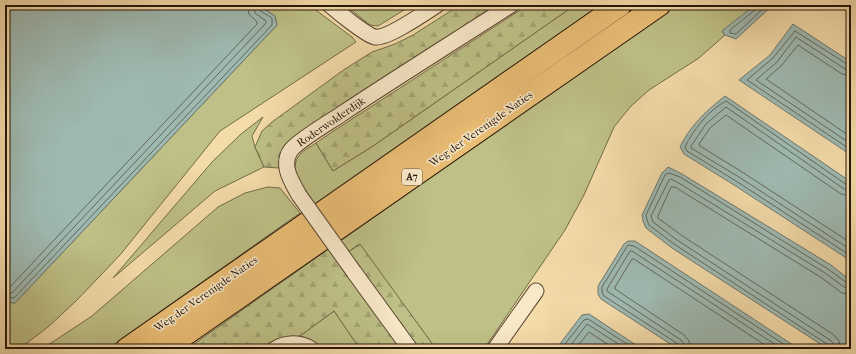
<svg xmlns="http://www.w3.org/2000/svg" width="856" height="354" font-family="'IM FELL French Canon',serif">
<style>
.grass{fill:#bec087;stroke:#726a48}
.forest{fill:url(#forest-firs);stroke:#726a48}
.water{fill:#9eb9b1;stroke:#6e776d}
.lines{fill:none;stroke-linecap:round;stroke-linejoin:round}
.shore{stroke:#62675c;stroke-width:1}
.minor-casing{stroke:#594630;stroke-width:17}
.highway-casing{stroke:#251508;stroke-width:24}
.minor{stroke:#f8e8c8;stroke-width:15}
.highway{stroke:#eabe75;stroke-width:22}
.minor-bridge-casing{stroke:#594630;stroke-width:17;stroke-linecap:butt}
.minor-bridge{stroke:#f8e8c8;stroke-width:15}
.labels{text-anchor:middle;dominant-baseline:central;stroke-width:3;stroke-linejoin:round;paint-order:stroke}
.shield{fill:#f8e8c8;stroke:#645442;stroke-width:1}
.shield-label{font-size:10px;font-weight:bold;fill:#251508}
.street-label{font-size:11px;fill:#251508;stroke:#f8e8c8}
</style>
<defs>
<pattern id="forest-firs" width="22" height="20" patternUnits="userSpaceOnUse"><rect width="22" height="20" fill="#bec087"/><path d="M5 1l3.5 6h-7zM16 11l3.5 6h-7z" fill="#a3a473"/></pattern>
</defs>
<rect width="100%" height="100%" fill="#f4dbaa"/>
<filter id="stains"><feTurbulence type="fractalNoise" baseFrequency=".005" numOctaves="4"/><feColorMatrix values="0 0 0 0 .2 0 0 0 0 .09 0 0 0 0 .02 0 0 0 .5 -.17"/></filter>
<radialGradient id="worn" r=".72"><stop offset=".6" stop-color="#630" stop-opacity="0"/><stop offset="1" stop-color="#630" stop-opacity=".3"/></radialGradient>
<!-- grass -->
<path class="grass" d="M258,5H309L352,37L356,42L220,131L120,255L76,301L48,327L19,349H5V302L15,303L277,25L275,16Z
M345,5H412L378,26L370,25Z
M575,5H604L314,205C306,192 288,173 298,157C302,151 310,147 316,143L333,171L373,146Z
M675,5H758L722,31L725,35L699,58L649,90L631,106L622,117L614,127L584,195L565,230L484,349H436L359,244L347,253L339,242Z
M263,117L252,136L255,147L264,167L215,191L113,278L212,162L241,134Z
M268,187L280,188L300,213L107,349H42L92,316L218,207L245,193Z
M334,311L360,349H320L309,339L300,336Z"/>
<!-- forest -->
<path class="forest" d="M460,5H495L295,138L281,154L279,168L264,167L255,147L262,131L272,122L345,69L372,52L395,44L413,35Z
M528,5H575L373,146L333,171L316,143L332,132Z
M360,244L436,349H416L347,253Z
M330,248L402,349H360L334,311L300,336L278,339L259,349H187Z"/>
<!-- water -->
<path class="water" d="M5,5H258L275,16L277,25L15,303L5,302Z
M755,5H773L736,39L725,35L722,31Z
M793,24L851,62V155L739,80L770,55Z
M725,96L851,182V261L734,185L684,154L680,147C690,126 706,111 725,96Z
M668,167L682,174L831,265L851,281V349H828L672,248L646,228L643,221L642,215L662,173Z
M628,241H635L799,349H678L601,299L598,294V286L624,244Z
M589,314L642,349H556L582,315Z"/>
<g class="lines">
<!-- shore -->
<path class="shore" d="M757,5L756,9L730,30V33L736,34L767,5
M851,65L847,64L795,31L773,58L747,80L851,150
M851,70L845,69L796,37L777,62L756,80L851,144
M851,76L842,74L798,45L781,66L766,79L851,137
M851,185H847L726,101C710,109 692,131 685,147L687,151L736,181L851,256
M851,190L844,189L726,107L706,124L691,146V148L739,177L851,250
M851,196L841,194L726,115L710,128L699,144L700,146L742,172L851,243
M5,287H10L257,24V22L249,14L247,5
M5,293H12L266,23V21L255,13L253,5
M5,298H14L272,25V18L259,10L258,5
M561,349L584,320L588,319L635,349
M568,349L587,324L626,349
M575,349L589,332L615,349
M680,349L678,344L604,296L602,292V287L628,245L634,246L791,349
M685,349L684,344L681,340L607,291V289L630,251H632L782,349
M691,349L689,341L684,335L615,289V287L632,259H634L771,349
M829,349L827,344L674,244L649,225L647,220L646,215L665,175L669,173L680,177L828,269L847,283L851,284
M834,349V344L830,340L677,240L653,222L651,216L669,180L671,179L677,182L825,273L844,287L851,289
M840,349L839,341L834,335L681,235L658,218V216L671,187H675L822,278L842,293L851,295"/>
<!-- minor casing -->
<g class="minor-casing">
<path id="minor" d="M330,5C338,12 366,35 375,37C387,39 426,12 437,5
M299,195C292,182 280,165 291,150C300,139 330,122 343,113C399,76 455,41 511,5
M354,272L410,349
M275,349C286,342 301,342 311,349
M495,349L536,291"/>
</g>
<!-- highway casing -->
<g class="highway-casing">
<path id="highway" d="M127,349L620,5
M164,349L659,5"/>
</g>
<!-- minor -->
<use href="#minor" class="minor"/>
<!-- highway -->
<use href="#highway" class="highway"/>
<!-- minor-bridge casing -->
<g class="minor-bridge-casing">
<path id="minor-bridge" d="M299,195L354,272"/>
</g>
<!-- minor-bridge -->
<use href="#minor-bridge" class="minor-bridge"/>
</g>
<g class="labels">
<!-- shield labels -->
<rect class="shield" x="402" y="169" width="20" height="16" rx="3"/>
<g class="shield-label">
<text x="412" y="177">A7</text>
</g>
<!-- street labels -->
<g class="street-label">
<text transform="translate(331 122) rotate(-34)">Roderwolderdijk</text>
<text transform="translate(481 129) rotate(-35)">Weg der Verenigde Naties</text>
<text transform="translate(206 294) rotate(-35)">Weg der Verenigde Naties</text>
</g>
</g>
<!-- margin -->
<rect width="856" height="354" fill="none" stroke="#f4dbaa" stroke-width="20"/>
<rect x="6" y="6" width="844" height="342" fill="none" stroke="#251508" stroke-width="2"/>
<rect x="10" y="10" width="836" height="334" fill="none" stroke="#251508"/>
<rect width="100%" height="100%" filter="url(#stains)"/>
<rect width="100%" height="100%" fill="url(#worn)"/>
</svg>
